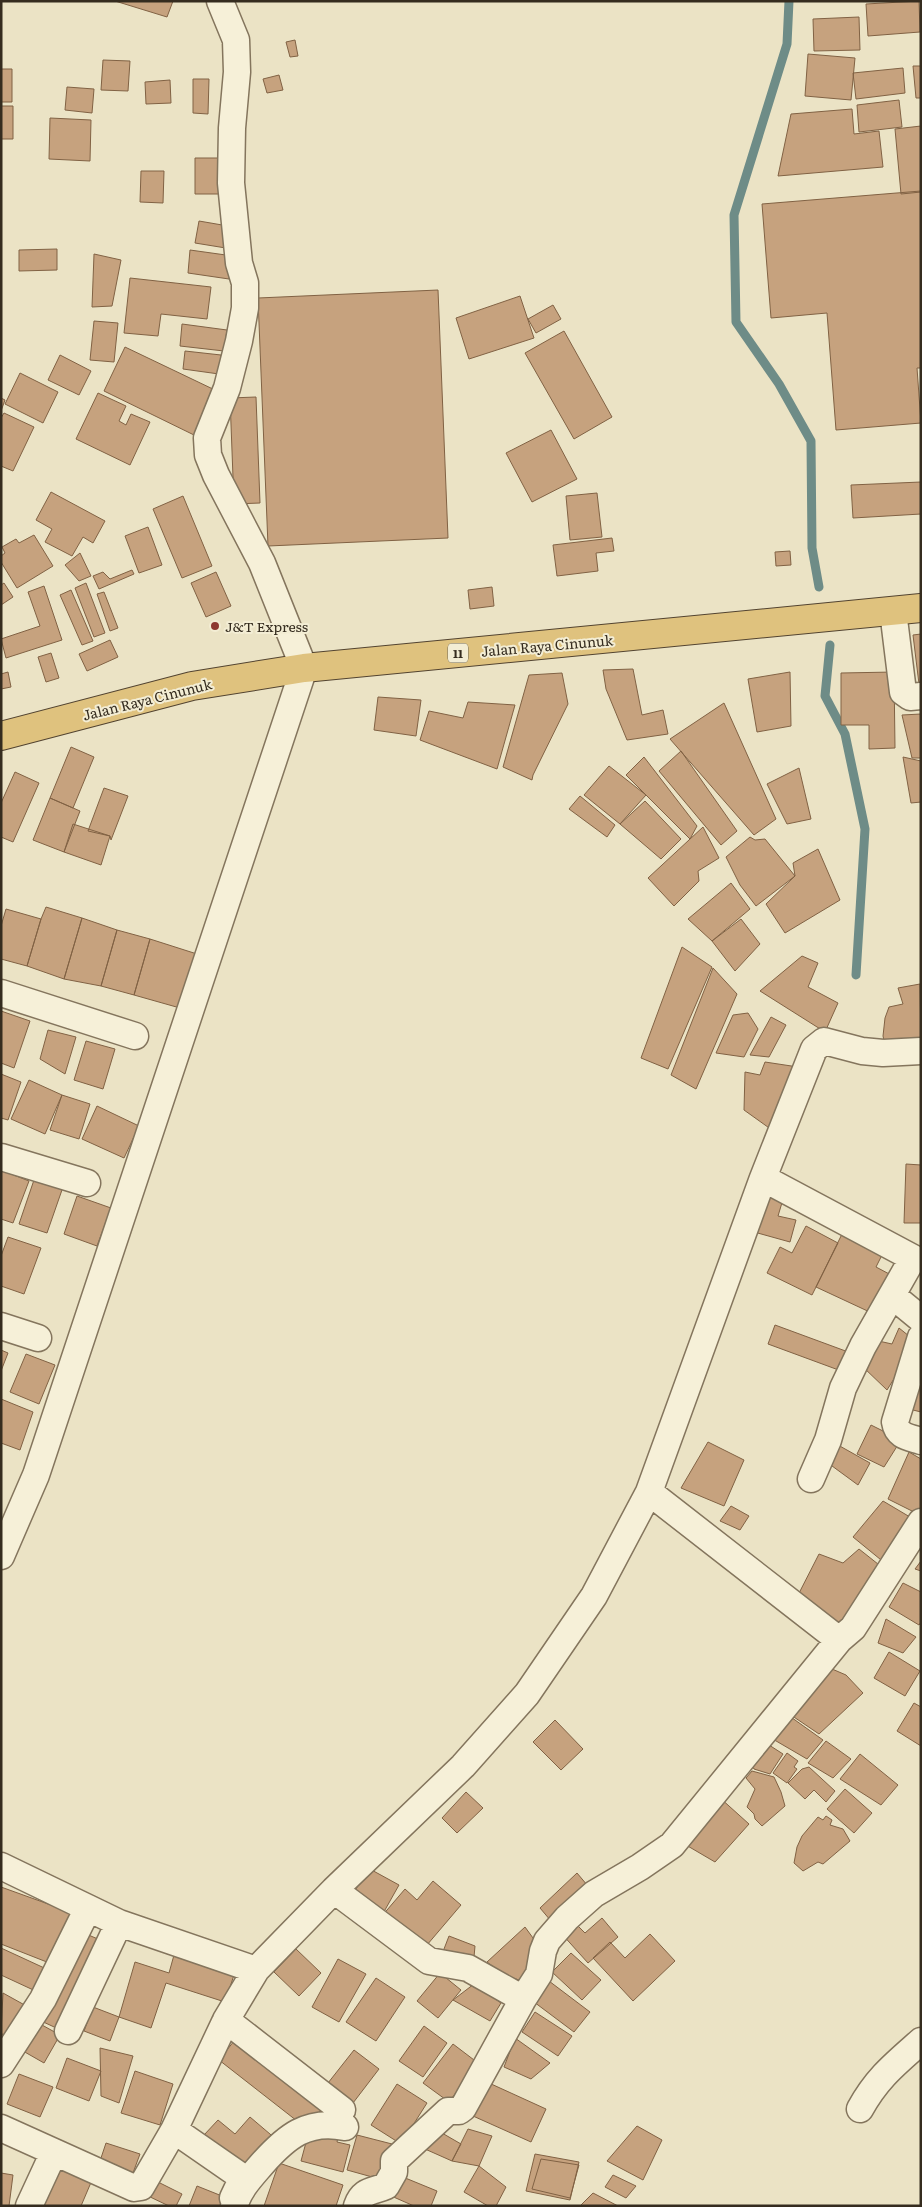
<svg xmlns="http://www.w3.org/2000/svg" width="922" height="2207" font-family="Literata,serif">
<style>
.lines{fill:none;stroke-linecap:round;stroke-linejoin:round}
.stream{stroke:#6e8c87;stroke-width:9}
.building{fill:#c6a27e;stroke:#816244}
.minor-casing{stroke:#84755d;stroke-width:29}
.trunk-casing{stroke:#524330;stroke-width:30}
.minor{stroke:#f6f0d8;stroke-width:26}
.trunk{stroke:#dfc27e;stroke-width:28}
.poi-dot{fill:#8e3931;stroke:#f3edd4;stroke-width:2}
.labels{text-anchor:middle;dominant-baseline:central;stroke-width:4;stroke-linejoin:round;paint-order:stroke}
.shield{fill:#f3edd4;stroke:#6e6655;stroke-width:1}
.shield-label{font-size:12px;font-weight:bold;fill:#352c1f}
.poi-label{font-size:14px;fill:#352c1f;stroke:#f3edd4;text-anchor:start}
.street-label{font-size:14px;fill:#352c1f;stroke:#f3edd4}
</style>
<rect width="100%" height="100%" fill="#ebe3c5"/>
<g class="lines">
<!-- stream -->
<path class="stream" d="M789,1L787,44L734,215L736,322L779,384L811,441L812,548L819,587
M830,645L825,696L845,734L865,829L856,975"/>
</g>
<!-- building -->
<path class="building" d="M115,1H173L167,17Z
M919,1L920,32L868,36L866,4Z
M859,17L860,50L814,51L813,19Z
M295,40L298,56L290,57L286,42Z
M808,54L855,58L851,100L805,96Z
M103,60L130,61L128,91L101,90Z
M913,66H921V98H916Z
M903,68L905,93L856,99L853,73Z
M1,69H12V102H1Z
M279,75L283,90L267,93L263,79Z
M193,79H209L208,114L193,113Z
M170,80L171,103L146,104L145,82Z
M67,87L94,89L92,113L65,110Z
M899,100L902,127L859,132L857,105Z
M1,106H13V139H1Z
M852,109L854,134L879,131L883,167L778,176L791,114Z
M50,118L91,120L90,161L49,159Z
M921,126V192L901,194L895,129Z
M195,158H222L221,194H195Z
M141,171H164L163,203L140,202Z
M921,191V368H917L921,423L836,430L827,313L771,318L762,204Z
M199,221L228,226L232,249L195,243Z
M57,249V270L19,271V250Z
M190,250L233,256L229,279L188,273Z
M94,254L121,260L112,306L92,307Z
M130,278L211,287L207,319L161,314L158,336L124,333Z
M438,290L448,538L268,546L258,298Z
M520,296L534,338L469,359L456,318Z
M553,305L561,319L536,333L528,319Z
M94,321L118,323L114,362L90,360Z
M182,324L227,330L224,351L180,346Z
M564,331L612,417L574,439L525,353Z
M125,347L217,391L194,435L104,391Z
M185,351L221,355L219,374L183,369Z
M60,355L91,371L79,395L48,380Z
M20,373L58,392L43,423L5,404Z
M98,393L126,406L119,421L126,425L131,414L150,422L130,465L76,439Z
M256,397L260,503L234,504L230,398Z
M1,398L5,400L1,411Z
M4,413L34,427L13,471L1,466V418Z
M551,430L577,479L532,502L506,453Z
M921,482V514L853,518L851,485Z
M51,492L105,521L93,543L83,537L72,556L45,542L52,529L36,520Z
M597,493L602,537L570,540L566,496Z
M183,496L212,566L182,578L153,509Z
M148,527L162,565L139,573L125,536Z
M34,535L53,566L17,588L1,562V556L5,553L2,547L16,539L19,543Z
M612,538L614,551L596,553L598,571L557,576L553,545Z
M790,551L791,565L776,566L775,552Z
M80,553L91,576L79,581L65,565Z
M132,570L134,574L99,589L93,576L103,572L110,579Z
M216,572L231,606L206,617L191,583Z
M4,583L13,597L1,605V585Z
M86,583L105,633L94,637L75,588Z
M44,586L62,640L6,658L1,639L40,626L28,592Z
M492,587L494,606L470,609L468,590Z
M71,590L93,641L82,645L60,595Z
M104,592L118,628L110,631L97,594Z
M921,634V684H919L913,635Z
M110,640L118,657L87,671L79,654Z
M51,653L59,678L46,682L38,657Z
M633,669L642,715L663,710L668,734L627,740L606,689L603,670Z
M8,672L11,687L1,689V674Z
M790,672L791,726L757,732L748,679Z
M894,672L895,748L869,749V725H841V673Z
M562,673L568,704L533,775L532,780L503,767L529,675Z
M378,697L421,700L416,736L374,730Z
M468,702L515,705L497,769L420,740L429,711L463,718Z
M724,703L776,819L754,835L670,739Z
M921,714V758H912L902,715Z
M71,747L94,757L73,808L50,798Z
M681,751L737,831L721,845L659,771Z
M644,757L697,826L690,839L626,775Z
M903,757L921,761V802L911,803Z
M609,766L646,795L620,824L584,795Z
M799,768L811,819L787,824L767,784Z
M15,772L39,783L13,842L1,837V803Z
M104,788L128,796L111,840L110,836L88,831Z
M580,796L615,825L607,837L569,809Z
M50,798L80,811L64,852L33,840Z
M645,801L681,839L661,859L620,824Z
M73,824L110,836L101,865L64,852Z
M703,827L719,858L698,871L699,881L674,906L648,878Z
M750,837L755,840L765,839L795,876L756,906L740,885L726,857Z
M818,849L840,900L785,933L766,904L795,876L793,863Z
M731,883L750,909L712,941L688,919Z
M46,907L82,918L64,979L27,966L41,919Z
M6,909L41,919L27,966L1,959V926Z
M82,918L117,930L101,986L64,979Z
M741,919L760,944L735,971L712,941Z
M117,930L150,939L134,995L101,986Z
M150,939L197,954L180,1008L134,995Z
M682,947L712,967L668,1069L641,1058Z
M802,956L818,963L808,987L838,1003L825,1032L760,991Z
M713,968L737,994L696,1089L671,1075Z
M920,984L921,1044L886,1049L883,1036L885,1018L889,1007L903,1004L898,988Z
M1,1011L30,1021L14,1068L1,1063Z
M748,1013L758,1029L744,1057L716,1053L733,1015Z
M771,1017L786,1025L769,1057L750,1055Z
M48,1030L76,1037L65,1074L40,1059Z
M86,1041L115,1049L103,1089L74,1080Z
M765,1062L798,1067L772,1130L744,1110L745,1072L760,1075Z
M1,1074L21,1082L8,1120L1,1118Z
M29,1080L62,1095L45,1134L11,1119Z
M62,1095L90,1104L79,1139L50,1130Z
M97,1106L139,1126L124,1158L82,1139Z
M906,1164L921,1165V1223H904Z
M1,1170L29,1181L13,1223L1,1219Z
M35,1177L63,1187L47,1233L19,1224Z
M765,1191L784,1196L778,1216L796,1220L790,1242L754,1232Z
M77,1196L111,1208L97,1246L64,1234Z
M806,1226L838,1243L812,1295L767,1273L780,1247L792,1253Z
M843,1232L884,1251L876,1267L893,1276L874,1314L816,1287Z
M8,1237L41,1248L24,1294L1,1286V1256Z
M775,1325L851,1353L844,1372L768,1344Z
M899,1328L914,1340L905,1361L887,1390L862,1366L874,1340L892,1344Z
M1,1350L8,1353L1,1371Z
M26,1354L55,1365L39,1404L10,1392Z
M921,1374V1412L905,1408Z
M1,1399L33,1412L20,1450L1,1443Z
M871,1425L901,1440L884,1467L857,1454Z
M708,1442L744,1460L724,1506L681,1488Z
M838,1445L870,1463L858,1485L828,1463Z
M909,1452L921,1459V1510L918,1514L888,1499Z
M883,1501L915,1520L886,1564L853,1537Z
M731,1506L749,1516L740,1530L720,1521Z
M859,1549L883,1568L837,1627L795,1601L819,1554L843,1563Z
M921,1561V1571L915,1569Z
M903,1583L921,1592V1622L919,1625L889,1607Z
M886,1619L916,1637L903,1653L878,1643Z
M889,1652L920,1671L905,1696L874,1678Z
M825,1666L846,1675L863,1693L819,1734L785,1711Z
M914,1703L921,1707V1746L897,1731Z
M788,1715L823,1740L807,1759L771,1738Z
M555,1720L583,1749L561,1770L533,1742Z
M826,1741L851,1759L833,1778L808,1763Z
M769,1745L783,1754L770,1774L754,1769L750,1762L756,1753L763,1754Z
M787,1753L798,1761L794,1767L797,1769L787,1783L773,1773Z
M860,1754L898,1785L881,1805L840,1779Z
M809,1767L835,1791L826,1802L814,1790L805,1799L788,1783L802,1769Z
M752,1771L774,1777L781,1792L785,1806L762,1826L755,1819L754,1814L747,1807L755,1789L746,1778Z
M845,1789L872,1813L854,1833L827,1809Z
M466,1792L483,1808L457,1833L442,1818Z
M719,1797L749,1824L715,1862L686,1845Z
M826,1816L832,1820L830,1825L843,1829L850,1841L823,1864L818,1862L803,1871L794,1863L797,1847L802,1836L818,1817L823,1820Z
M368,1868L399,1885L381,1917L356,1889Z
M577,1873L593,1892L551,1921L540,1908Z
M433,1881L461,1905L421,1952L381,1917L405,1889L417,1900Z
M1,1887L76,1914L57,1966L1,1944Z
M602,1918L618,1937L588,1963L561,1933L574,1922L585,1933Z
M525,1927L541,1949L524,1982L503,1974L487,1962Z
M79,1931L105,1942L65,2032L39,2020Z
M650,1934L675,1961L633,2001L593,1958L610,1942L625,1958Z
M449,1936L475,1946L473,1968L439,1962Z
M1,1948L53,1972L42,1994L1,1975Z
M296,1949L321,1973L299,1996L274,1972Z
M571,1953L601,1980L582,2000L552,1972Z
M174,1955L234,1975L225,2002L166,1983L151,2028L119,2017L135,1962L169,1973Z
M338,1959L366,1974L339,2022L312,2007Z
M440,1973L461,1990L438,2018L417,2001Z
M376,1978L405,1997L376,2041L346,2022Z
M545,1978L590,2012L574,2032L530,1999Z
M474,1984L501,2003L490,2021L453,2000Z
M3,1993L30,2008L13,2036L1,2034Z
M93,2007L119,2017L110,2041L84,2031Z
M535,2012L572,2036L558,2056L522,2032Z
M33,2020L60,2035L44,2063L16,2047Z
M424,2026L447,2043L423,2077L399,2061Z
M238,2036L325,2105L306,2128L219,2060Z
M515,2038L550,2063L531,2079L504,2067Z
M453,2044L478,2063L449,2102L423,2083Z
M100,2048L133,2056L119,2103L101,2096Z
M354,2050L379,2069L353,2103L328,2083Z
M67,2058L101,2071L89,2101L56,2088Z
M135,2071L173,2084L160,2125L121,2113Z
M19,2074L53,2087L40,2117L7,2104Z
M489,2083L546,2109L531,2142L473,2116Z
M397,2084L427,2103L401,2144L371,2125Z
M250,2117L277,2140L247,2173L204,2135L218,2120L235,2134Z
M637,2126L662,2140L643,2180L607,2161Z
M468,2129L492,2136L479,2166L452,2161Z
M339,2133L337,2142L350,2145L343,2172L301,2161L308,2135Z
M442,2133L461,2144L452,2161L425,2149Z
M357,2135L392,2144L383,2180L347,2170Z
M106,2143L140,2154L130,2181L97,2170Z
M535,2154L579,2162L570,2200L526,2191Z
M55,2156L95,2173L81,2206H34Z
M541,2159L579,2165L570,2198L532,2189Z
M279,2163L343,2185L336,2206H264Z
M479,2166L506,2187L496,2206H488L464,2192Z
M1,2173L13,2175L9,2206H1Z
M398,2175L437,2191L431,2206H414L389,2195Z
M613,2175L636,2186L626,2198L605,2187Z
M154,2180L182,2194L176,2206H169L146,2195Z
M197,2186L227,2198L224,2206H189Z
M593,2193L618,2206H580Z"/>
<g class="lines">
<!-- minor casing -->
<g class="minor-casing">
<path id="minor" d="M893,611L903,692L910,697L921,696
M1,993L135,1036
M1,1157L87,1183
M763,1178L913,1258L863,1346L843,1388L828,1440L811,1479
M893,1296L921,1319
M1,1326L38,1338
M921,1337L895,1422C897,1436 908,1437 921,1441
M649,1492L839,1640
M1,1556L36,1475L304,668L262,563L216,475L208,455L207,438L227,388L239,341L245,308V283L239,263L231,183L232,128L237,72L236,40L220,1
M1,1866L119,1923L256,1970
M334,1890L429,1961L468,1968L523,1999
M226,2020L342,2110
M68,2031L119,1923
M1,2064L43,1999L88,1908
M860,2109C877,2078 895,2064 921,2041
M1,2128L134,2188L141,2187L174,2130L226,2020L256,1970L334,1890L463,1766L527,1694L594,1596L649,1492L763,1178L814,1049L824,1041L862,1051L883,1053L921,1051
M174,2130L239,2175L242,2179L233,2198
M29,2206L54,2152
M234,2206C240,2188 250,2178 262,2164C286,2137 307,2119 345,2127
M357,2206C363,2189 373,2192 386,2186L394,2172V2161L448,2111H459L463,2108L523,1999L539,1974L543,1951L547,1941L567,1918L594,1894L640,1867L672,1845L839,1640L853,1628L921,1522"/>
</g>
<!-- trunk casing -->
<g class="trunk-casing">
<path id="trunk" d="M1,736L192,686L304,668L921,608"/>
</g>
<!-- minor -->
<use href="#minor" class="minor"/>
<!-- trunk -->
<use href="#trunk" class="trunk"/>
</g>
<!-- markers -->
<circle class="poi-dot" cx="215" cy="626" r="5"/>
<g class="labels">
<!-- shield labels -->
<rect class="shield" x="448" y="643.5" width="20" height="19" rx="4"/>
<g class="shield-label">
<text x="458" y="653">11</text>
</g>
<!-- poi labels -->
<g class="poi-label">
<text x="225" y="626">J&amp;T Express</text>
</g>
<!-- street labels -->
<g class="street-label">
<text transform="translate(547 645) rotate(-5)">Jalan Raya Cinunuk</text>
<text transform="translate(147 699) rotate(-14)">Jalan Raya Cinunuk</text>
</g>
</g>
<!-- border -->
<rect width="922" height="2207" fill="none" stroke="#352c1f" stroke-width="5"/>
</svg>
